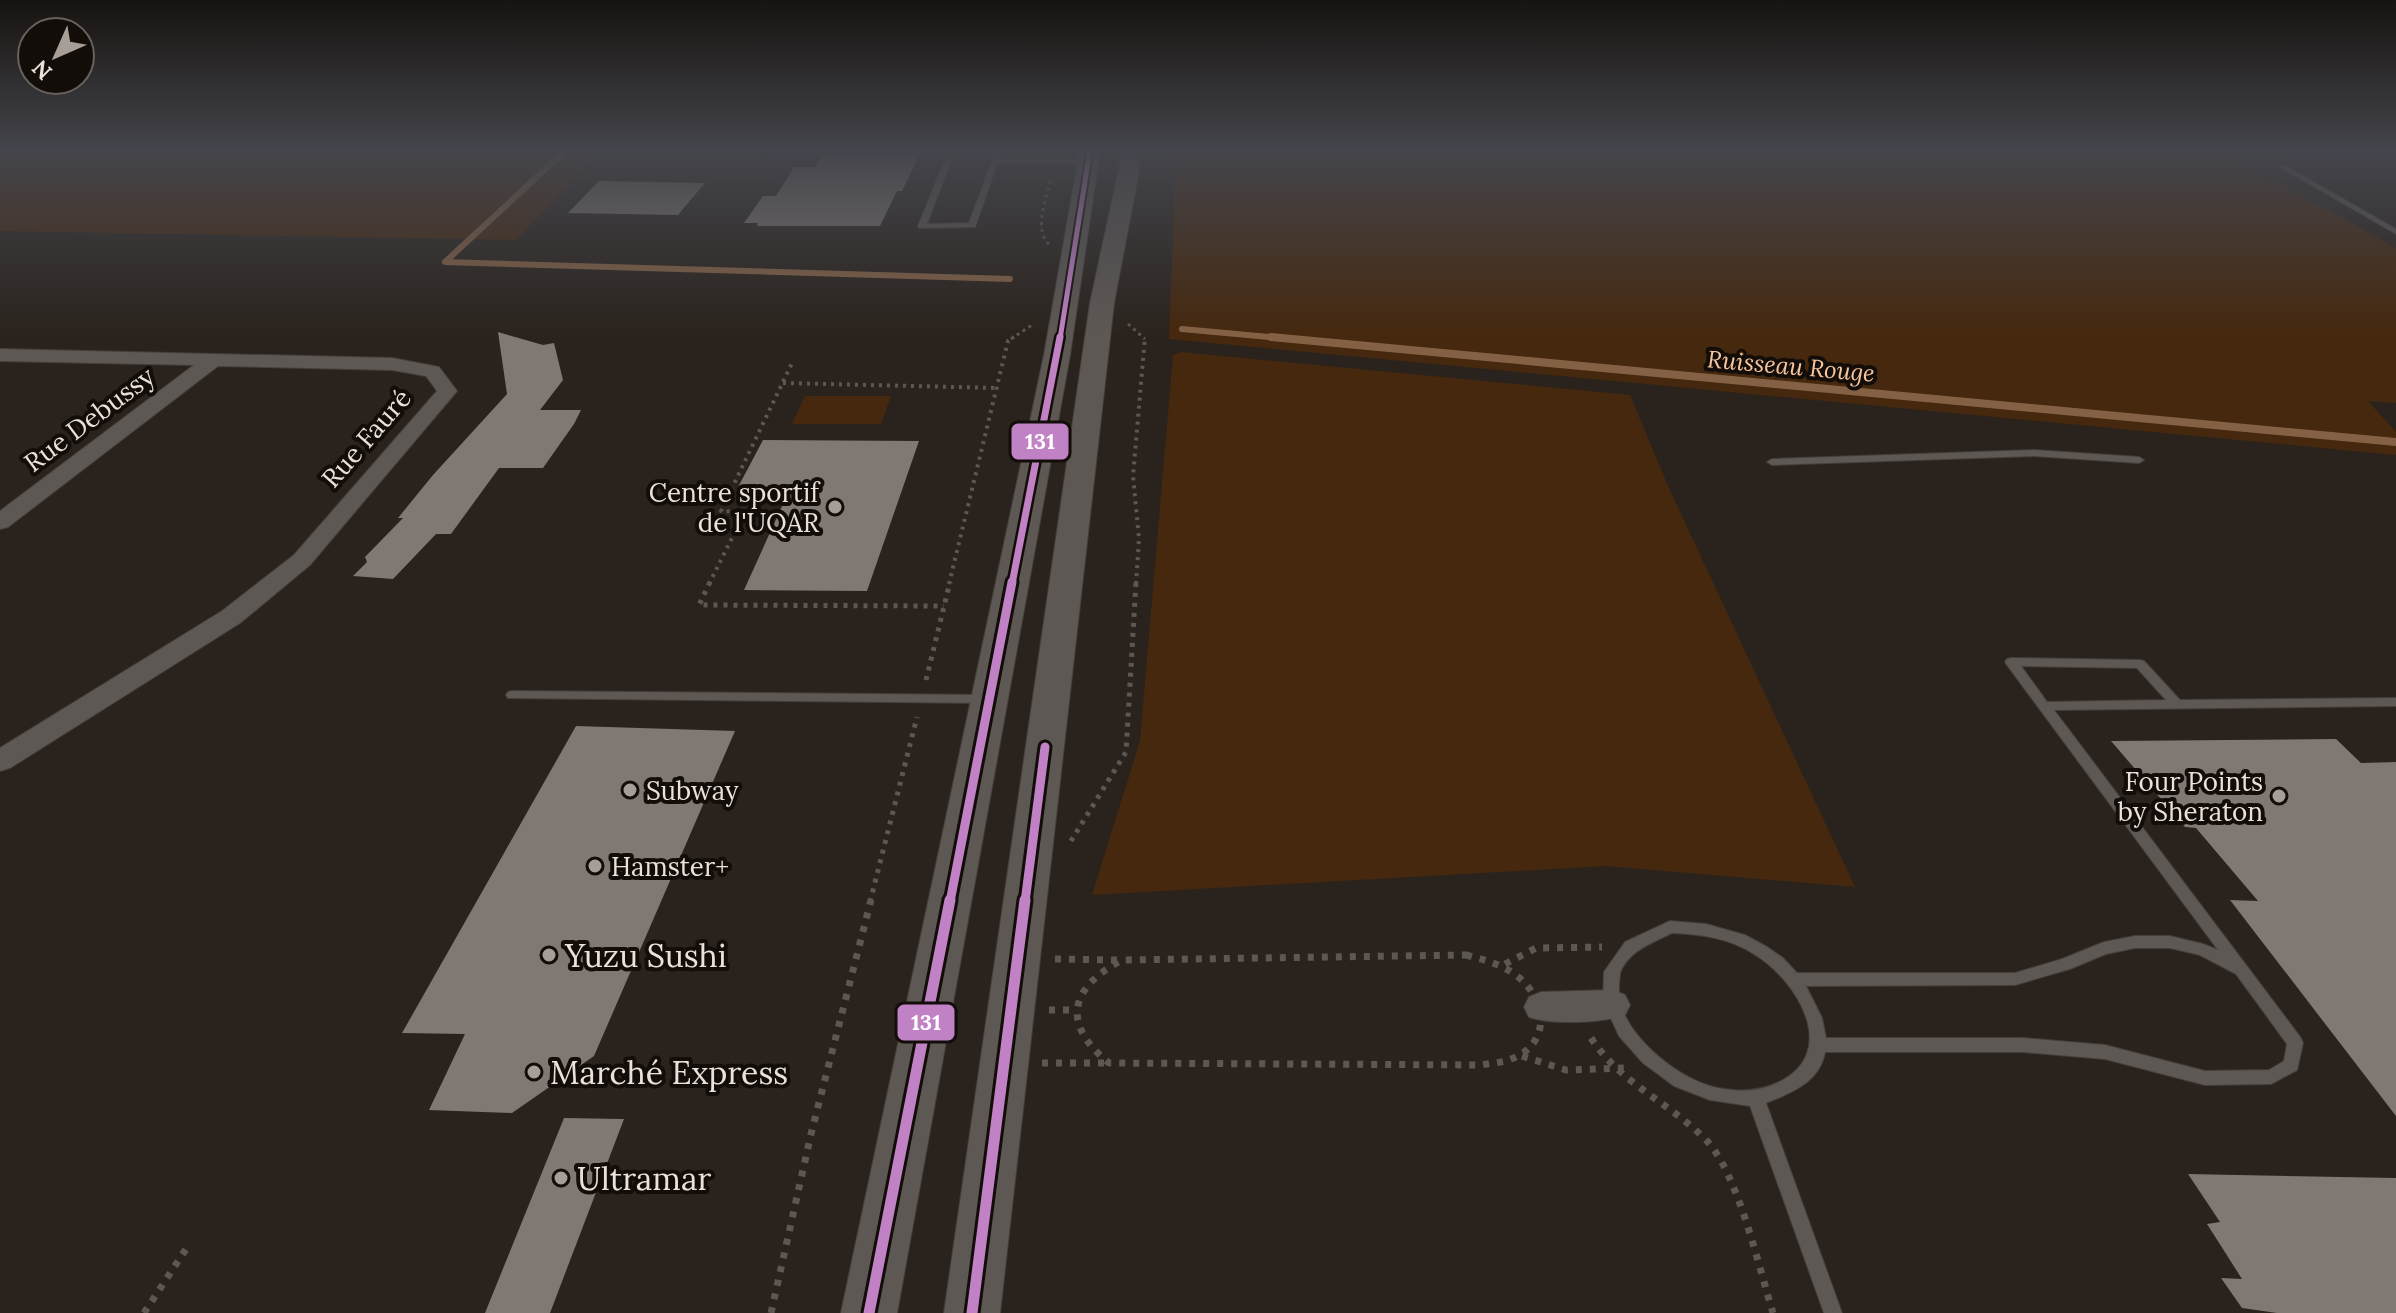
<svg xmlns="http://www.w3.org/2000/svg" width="2396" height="1313" font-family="Lora,serif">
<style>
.green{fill:#45280e}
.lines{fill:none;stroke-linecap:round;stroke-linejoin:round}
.stream-far1{stroke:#846144;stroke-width:6}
.stream{stroke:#846144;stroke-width:8}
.building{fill:#7f7873}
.lane-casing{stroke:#453f3b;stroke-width:2}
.street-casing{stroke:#453f3b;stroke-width:2}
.secondary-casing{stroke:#453f3b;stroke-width:2}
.path-far3{stroke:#5c5753;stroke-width:3;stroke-dasharray:3 4;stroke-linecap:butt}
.path-far2{stroke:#5c5753;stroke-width:4;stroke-dasharray:3 5;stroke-linecap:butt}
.path-far1{stroke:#5c5753;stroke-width:5;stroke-dasharray:4 6;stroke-linecap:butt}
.path{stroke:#5c5753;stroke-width:7;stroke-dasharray:6 8;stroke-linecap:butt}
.lane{fill:#5e5854;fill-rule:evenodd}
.street{fill:#5e5854;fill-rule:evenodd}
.secondary{fill:#5e5854;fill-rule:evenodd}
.bus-1-far3-casing{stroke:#120d09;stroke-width:9}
.bus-1-far2-casing{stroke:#120d09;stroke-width:12}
.bus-1-far1-casing{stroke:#120d09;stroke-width:15}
.bus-1-casing{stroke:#120d09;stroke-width:17}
.bus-1-far3{stroke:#c181c5;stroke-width:5}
.bus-1-far2{stroke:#c181c5;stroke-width:7}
.bus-1-far1{stroke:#c181c5;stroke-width:9}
.bus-1{stroke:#c181c5;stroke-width:11}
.poi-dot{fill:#a79e98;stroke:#120d09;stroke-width:3}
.labels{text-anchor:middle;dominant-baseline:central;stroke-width:8;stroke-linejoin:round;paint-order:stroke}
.far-water-label{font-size:24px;font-style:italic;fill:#f7c49e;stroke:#120d09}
.street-label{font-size:26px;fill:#eae1da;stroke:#120d09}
.poi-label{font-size:26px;fill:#eae1da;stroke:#120d09;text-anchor:end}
.near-poi-label{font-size:32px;fill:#eae1da;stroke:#120d09;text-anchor:start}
.line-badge{stroke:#120d09;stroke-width:3}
.badge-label{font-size:22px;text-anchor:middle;font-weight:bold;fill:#fff}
</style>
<rect width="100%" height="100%" fill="#2a231d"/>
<!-- green -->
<path class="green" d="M0,150H604L516,240L0,231Z
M1176,150H1473L1476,156L2228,154L2396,248V403L2368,401L2396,432V455L1169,339Z
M1181,352L1630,395L1668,486L1855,887L1606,866L1092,895L1140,741L1173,355Z
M805,396H891L881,424H792Z"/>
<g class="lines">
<!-- stream-far1 -->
<path class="stream-far1" d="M566,150L445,262L1010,279
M1182,329L1292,339"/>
<!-- stream -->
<path class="stream" d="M1271,337L2396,442"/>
</g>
<!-- building -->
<path class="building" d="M825,150H922L902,191H897L880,226H757L758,223H744L763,196H776L794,167H815Z
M599,181L705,183L678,215L568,213Z
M498,332L543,345L554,343L563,380L540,410H581L574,424L543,468H499L451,534H436L393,579L353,576L367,562L365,557L403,518H398L433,475L507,394Z
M763,440L919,441L867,591L744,590L788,493L736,491Z
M576,726L735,731L594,1056L512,1113L429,1110L465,1034L402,1033Z
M2336,739L2361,763L2396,762V1116L2230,900L2258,901L2196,828L2185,827L2111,741Z
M564,1118L624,1119L550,1313H485Z
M2188,1174L2396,1178V1313H2277L2242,1308L2221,1278L2242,1279L2207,1224L2220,1222Z"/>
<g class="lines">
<!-- lane casing -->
<g class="lane-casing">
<path id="lane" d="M949,150H955L927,224L969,223L996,150H1002L999,160H1089L1092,162L1089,164H997L975,227L919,228L918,226Z
M2280,165H2284L2396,229V234L2280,167Z
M2034,450L2139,457L2144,460L2139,463L2034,456L1772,465L1767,462L1772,459Z
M2011,658L2140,660L2144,661L2180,700L2396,698V706L2054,710L2301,1038L2303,1043L2297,1070L2271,1084L2205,1085L2105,1059L2023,1052H1825C1820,1082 1791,1093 1766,1103L1842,1313H1824L1750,1106L1710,1100L1674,1086L1643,1063L1619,1036L1603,1001L1604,972L1625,942L1670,921L1706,924L1745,935L1767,947L1783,958L1797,973H2015L2062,959L2104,942L2135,936H2170L2203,944L2218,950L2007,665L2005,662L2007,659ZM2021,666L2137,668L2166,700L2047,702ZM1672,933C1700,934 1729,938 1754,954C1797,980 1842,1053 1777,1083C1758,1092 1739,1092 1718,1088C1680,1080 1631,1041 1620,1003C1618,998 1619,991 1619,985C1619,984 1620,975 1620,973C1628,951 1652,943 1672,933ZM2135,948H2170L2200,955L2236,974L2287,1044L2284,1061L2269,1070L2205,1071L2105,1045L2023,1038H1826L1822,1018L1806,986L2015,985L2070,969L2106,954Z
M512,691L987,695L993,699L987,703L508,698L506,695L508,692Z"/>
</g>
<!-- street casing -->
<g class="street-casing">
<path id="street" d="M0,349L392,358L439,367L457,391L310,565L240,623L10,768L0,771V748L222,611L294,555L437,391L426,376L392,370L218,366L8,527L0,529V511L194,365L0,361Z
M1613,990L1625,995L1630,1005L1625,1015C1603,1023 1551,1025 1529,1017L1524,1007L1529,997L1541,992Z"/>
</g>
<!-- secondary casing -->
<g class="secondary-casing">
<path id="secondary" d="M1080,150H1100L1070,355L897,1313H841L1044,355Z
M1123,150H1143L1114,303L1000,1313H944L1090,303Z"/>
</g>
<!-- path-far3 -->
<path class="path-far3" d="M1049,244C1033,231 1047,196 1051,178
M1128,324L1145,339
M1011,339L1032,325"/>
<!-- path-far2 -->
<path class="path-far2" d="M783,383L997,388
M709,584L745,512L721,511L793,361
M949,584L1008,341L1014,337
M1136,584L1139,539L1133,476L1145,337"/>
<!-- path-far1 -->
<path class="path-far1" d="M710,582L699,605L944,606
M926,680L950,582
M1071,841L1126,752L1136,582
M870,902L917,717"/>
<!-- path -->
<path class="path" d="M1466,955C1484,960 1502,964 1517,976C1547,999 1552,1044 1511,1059C1502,1063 1491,1063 1481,1065L1109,1063C1061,1024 1069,988 1122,960Z
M1055,959L1117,960
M1505,964L1536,948L1602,947
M1049,1010H1076
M1591,1038C1621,1084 1669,1102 1706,1140C1738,1173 1759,1268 1773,1313
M1522,1056L1566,1070L1627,1068
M1042,1063H1108
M144,1313L188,1246
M771,1313L811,1134L871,900"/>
<!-- lane -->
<use href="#lane" class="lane"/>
<!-- street -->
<use href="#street" class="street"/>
<!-- secondary -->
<use href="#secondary" class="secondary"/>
<!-- bus-1-far3 casing -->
<g class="bus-1-far3-casing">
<path id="bus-1-far3" d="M1060,339L1090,150"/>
</g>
<!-- bus-1-far2 casing -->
<g class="bus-1-far2-casing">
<path id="bus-1-far2" d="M1012,584L1060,337"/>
</g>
<!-- bus-1-far1 casing -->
<g class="bus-1-far1-casing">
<path id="bus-1-far1" d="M950,902L1012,582
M1025,902L1045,747"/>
</g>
<!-- bus-1 casing -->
<g class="bus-1-casing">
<path id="bus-1" d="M869,1313L950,900
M972,1313L1025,900"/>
</g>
<!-- bus-1-far3 -->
<use href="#bus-1-far3" class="bus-1-far3"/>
<!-- bus-1-far2 -->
<use href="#bus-1-far2" class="bus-1-far2"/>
<!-- bus-1-far1 -->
<use href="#bus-1-far1" class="bus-1-far1"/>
<!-- bus-1 -->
<use href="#bus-1" class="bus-1"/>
</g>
<!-- sky -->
<linearGradient id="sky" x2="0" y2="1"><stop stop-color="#171310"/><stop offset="0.45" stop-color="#44454c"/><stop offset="1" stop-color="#44454c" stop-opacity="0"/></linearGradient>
<rect width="2396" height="334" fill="url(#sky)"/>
<!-- markers -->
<g class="poi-dot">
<circle cx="835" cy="507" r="8"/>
<circle cx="630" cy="790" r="8"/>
<circle cx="2279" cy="796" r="8"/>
<circle cx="595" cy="866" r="8"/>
<circle cx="549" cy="955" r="8"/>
<circle cx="534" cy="1072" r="8"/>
<circle cx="561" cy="1178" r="8"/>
</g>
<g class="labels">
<!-- far-water labels -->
<g class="far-water-label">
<text transform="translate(1791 366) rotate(5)">Ruisseau Rouge</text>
</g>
<!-- street labels -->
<g class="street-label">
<text transform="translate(89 419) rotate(-37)">Rue Debussy</text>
<text transform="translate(366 438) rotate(-49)">Rue Fauré</text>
</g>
<!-- poi labels -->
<g class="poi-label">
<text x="819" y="492">Centre sportif<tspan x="819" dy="30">de l'UQAR</tspan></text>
<text x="2263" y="781">Four Points<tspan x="2263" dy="30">by Sheraton</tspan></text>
<text x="646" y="790" text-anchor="start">Subway</text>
<text x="611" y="866" text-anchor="start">Hamster+</text>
</g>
<!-- near-poi labels -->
<g class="near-poi-label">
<text x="565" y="955">Yuzu Sushi</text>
<text x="550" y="1072">Marché Express</text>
<text x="577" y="1178">Ultramar</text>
</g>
</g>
<g class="line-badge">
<rect x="1010" y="422" width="60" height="39" rx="8" fill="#c181c5"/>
<rect x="896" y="1003" width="60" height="39" rx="8" fill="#c181c5"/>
</g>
<g class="badge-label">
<text x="1040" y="449">131</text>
<text x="926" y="1030">131</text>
</g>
<!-- north arrow -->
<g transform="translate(56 56) rotate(225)"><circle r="38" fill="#120d09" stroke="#68625d" stroke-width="2"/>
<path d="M0-6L14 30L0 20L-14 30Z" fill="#a79e98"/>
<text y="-12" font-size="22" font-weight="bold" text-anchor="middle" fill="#eae1da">N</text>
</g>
</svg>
